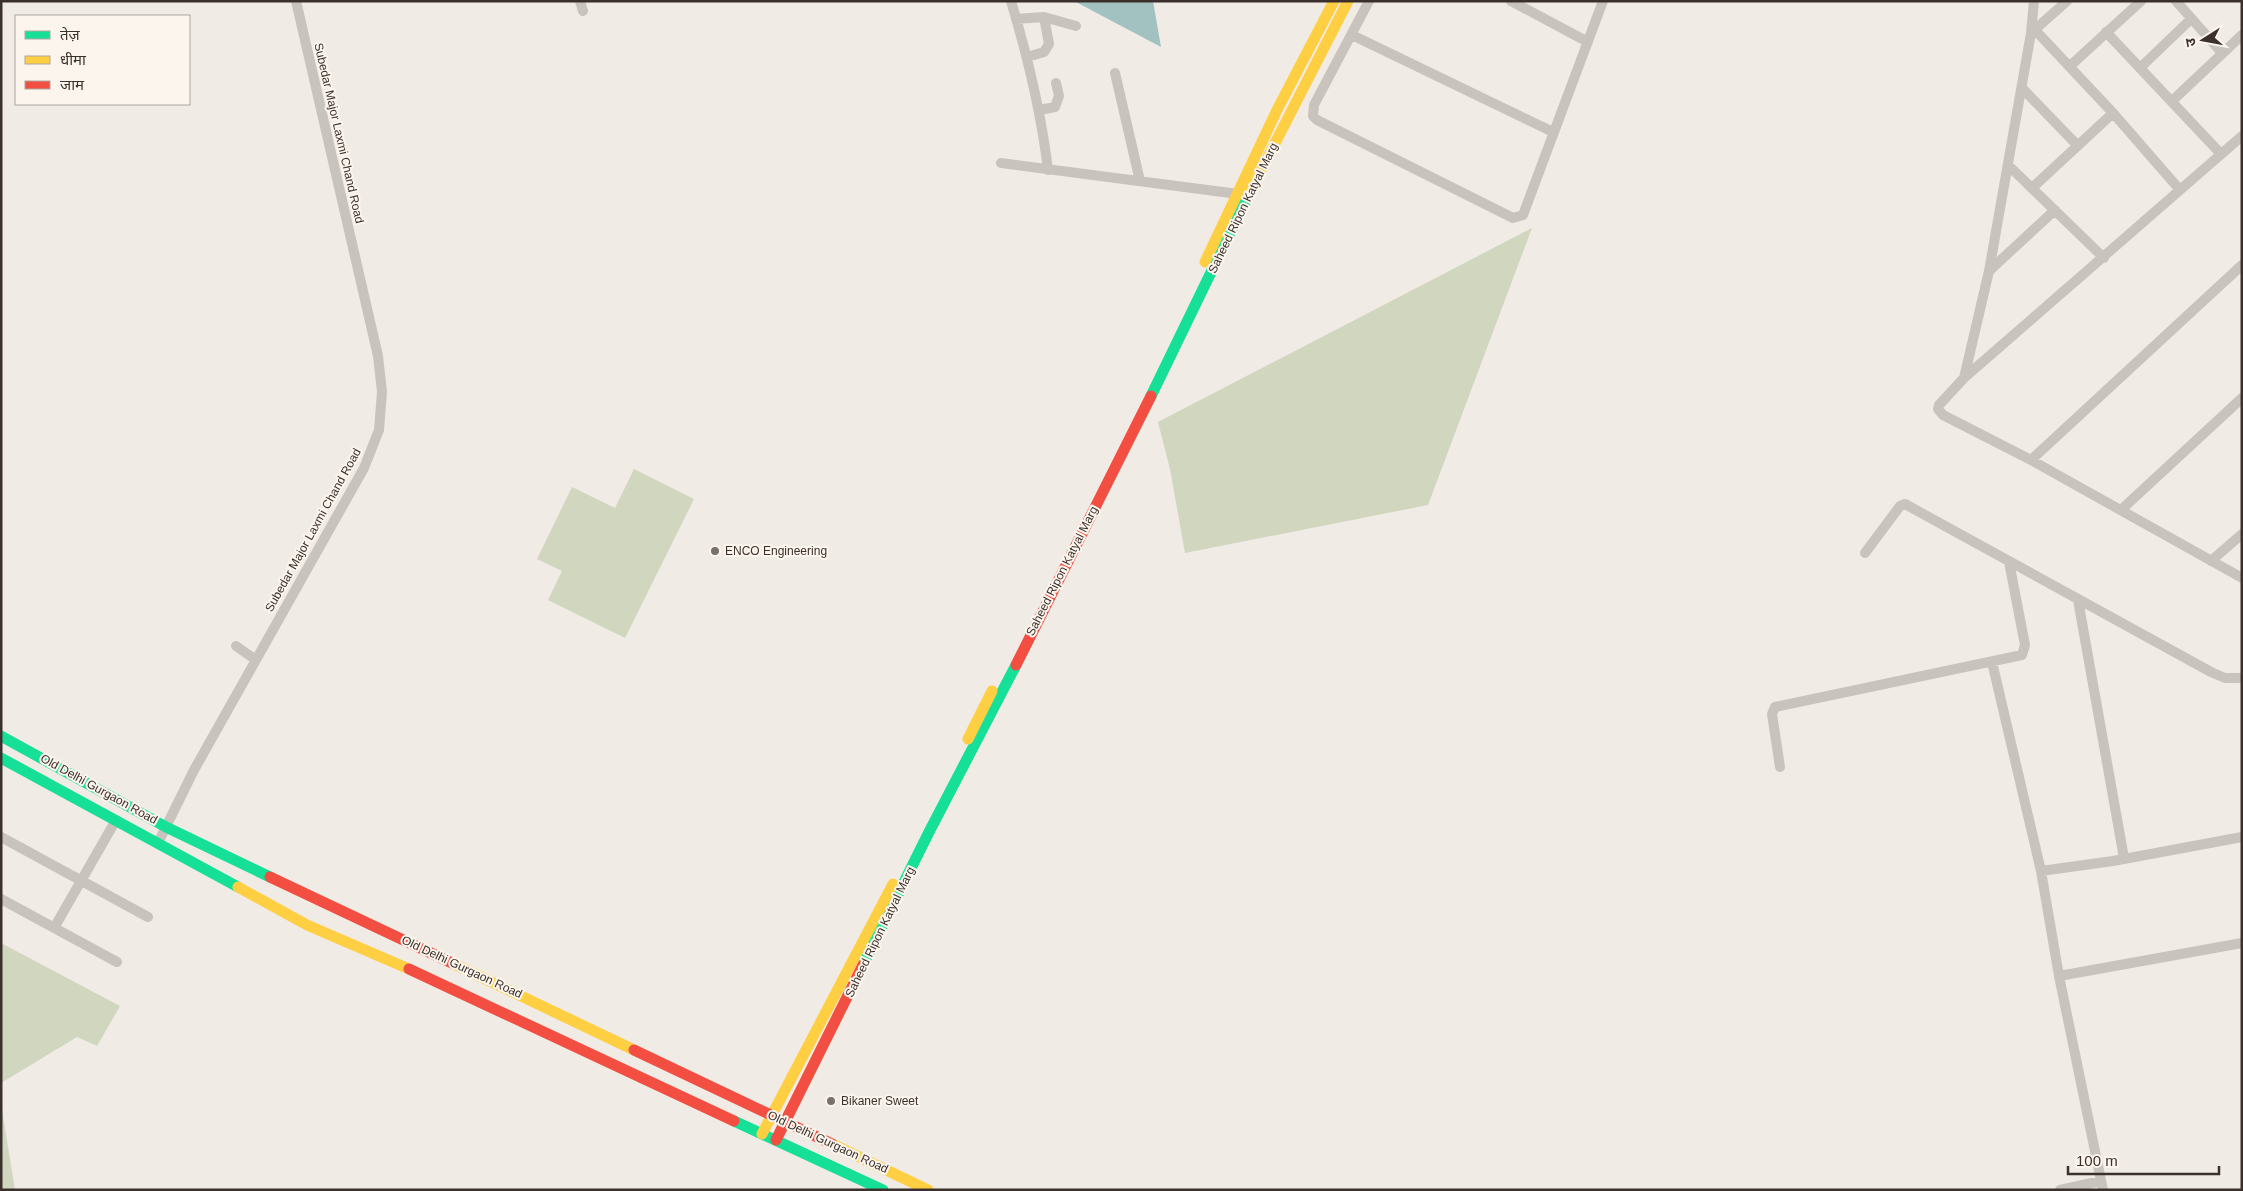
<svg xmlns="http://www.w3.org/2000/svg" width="2243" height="1191" font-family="Arial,'Noto Sans Devanagari',sans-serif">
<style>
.green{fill:#d1d6bf}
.water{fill:#a1c2c1}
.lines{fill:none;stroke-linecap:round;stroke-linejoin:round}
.street{stroke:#c9c3be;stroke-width:10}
.fast{stroke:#16e098;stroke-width:11}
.slow{stroke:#ffcf43;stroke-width:11}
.jam{stroke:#f24e42;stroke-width:11}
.poi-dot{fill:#7a716c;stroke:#fbf5ee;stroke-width:2}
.labels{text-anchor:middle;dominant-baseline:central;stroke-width:4;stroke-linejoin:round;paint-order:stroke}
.street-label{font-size:12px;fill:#3b302b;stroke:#fbf5ee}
.poi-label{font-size:12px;fill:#3b302b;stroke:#fbf5ee;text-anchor:start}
</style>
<rect width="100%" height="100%" fill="#f0ebe5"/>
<!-- green -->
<path class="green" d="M1532,228L1428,505L1185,553L1170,469L1158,422Z
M634,469L694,499L625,638L548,600L562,571L537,559L572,487L615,508Z
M1,943L120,1006L97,1046L77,1037L1,1083Z
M1,1104L15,1190H1Z"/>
<!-- water -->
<path class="water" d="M1074,1H1153L1161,47Z"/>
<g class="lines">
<!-- street -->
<path class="street" d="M580,1L583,11
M1011,1C1028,58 1041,111 1048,170
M1369,1L1314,105L1313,116L1317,120L1513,218L1523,215L1603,1
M1511,1L1588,42
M2034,1L2031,33L1989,271L1964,378L1939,405L1938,409L1943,415L2031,460L2242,578
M2176,1L2222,53
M1016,19L1044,17L1076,26
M2035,30L2113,113L2180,190
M2106,32L2221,154
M2031,33L2067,1
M1352,35L1553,132
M1027,57L1044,52L1049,44L1044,17
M2070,66L2141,1
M2141,67L2191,19
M1115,73L1140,181
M2022,88L2078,146
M2172,101L2242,35
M1040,110L1055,107L1059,96L1056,83
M1001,163L1238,194
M2008,165L2104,258
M2032,188L2113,113
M1989,271L2055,210
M1964,378L2242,136
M2031,460L2242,265
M2121,510L2242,398
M1865,553L1900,506L1905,504L2211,672L2225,678H2242
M2211,561L2242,534
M2078,600L2124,858
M236,646L256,660
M1992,662L2041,871L2059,976L2103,1190
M1780,767L1772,714L1775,707L2022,655L2025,645L2009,562
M1,837L148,917
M158,843L194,770L364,468L379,430L382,392L378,356L296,1
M2041,871L2113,861L2242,837
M1,899L117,962
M54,928L116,820
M2059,976L2242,943
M2060,1190L2101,1181"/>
<!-- fast -->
<path class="fast" d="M1151,396L1250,192
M1,736L166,827L270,877
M1,758L238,887
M863,965L929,832L1016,665
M734,1121L883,1190"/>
<!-- slow -->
<path class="slow" d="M1250,192L1348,1
M1205,262L1277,110L1334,1
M968,739L992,691
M238,887L307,925L409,969
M452,963L634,1050
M762,1134L893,884
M832,1144L928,1190"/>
<!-- jam -->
<path class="jam" d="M1016,665L1151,396
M270,877L452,963
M409,969L734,1121
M634,1050L832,1144
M776,1140L863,965"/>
</g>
<!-- markers -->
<g class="poi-dot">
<circle cx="715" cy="551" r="5"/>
<circle cx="831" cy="1101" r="5"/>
</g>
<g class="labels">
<!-- street labels -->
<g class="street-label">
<text transform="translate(339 133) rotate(77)">Subedar Major Laxmi Chand Road</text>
<text transform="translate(1243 208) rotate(-64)">Saheed Ripon Katyal Marg</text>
<text transform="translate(313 530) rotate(-61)">Subedar Major Laxmi Chand Road</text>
<text transform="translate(1062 571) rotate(-63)">Saheed Ripon Katyal Marg</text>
<text transform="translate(99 789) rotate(29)">Old Delhi Gurgaon Road</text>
<text transform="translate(880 932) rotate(-64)">Saheed Ripon Katyal Marg</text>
<text transform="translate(462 967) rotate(25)">Old Delhi Gurgaon Road</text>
<text transform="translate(828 1142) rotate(25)">Old Delhi Gurgaon Road</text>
</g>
<!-- poi labels -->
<g class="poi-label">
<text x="725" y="551">ENCO Engineering</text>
<text x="841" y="1101">Bikaner Sweet</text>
</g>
</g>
<!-- border -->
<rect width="2243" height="1191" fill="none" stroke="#3b302b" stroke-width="5"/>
<!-- legend -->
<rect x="15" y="15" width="175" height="90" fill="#fbf5ee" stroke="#aea6a0"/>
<rect x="25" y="31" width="25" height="8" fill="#16e098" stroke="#aea6a0"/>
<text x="60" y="40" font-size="15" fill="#3b302b">तेज़</text>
<rect x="25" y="56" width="25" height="8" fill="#ffcf43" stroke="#aea6a0"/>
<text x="60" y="65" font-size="15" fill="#3b302b">धीमा</text>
<rect x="25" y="81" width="25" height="8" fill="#f24e42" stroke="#aea6a0"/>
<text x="60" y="90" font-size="15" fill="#3b302b">जाम</text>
<!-- north arrow -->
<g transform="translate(2203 40) rotate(259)" stroke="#fbf5ee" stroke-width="4" paint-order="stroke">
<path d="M0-4L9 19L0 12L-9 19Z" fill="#3b302b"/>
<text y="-8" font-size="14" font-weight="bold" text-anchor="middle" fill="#3b302b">उ</text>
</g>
<!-- scale -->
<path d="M2068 1166v8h151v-8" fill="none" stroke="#3b302b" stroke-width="2.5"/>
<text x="2076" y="1166" font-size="15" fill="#3b302b" stroke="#fbf5ee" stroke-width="4" paint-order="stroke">100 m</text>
</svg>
